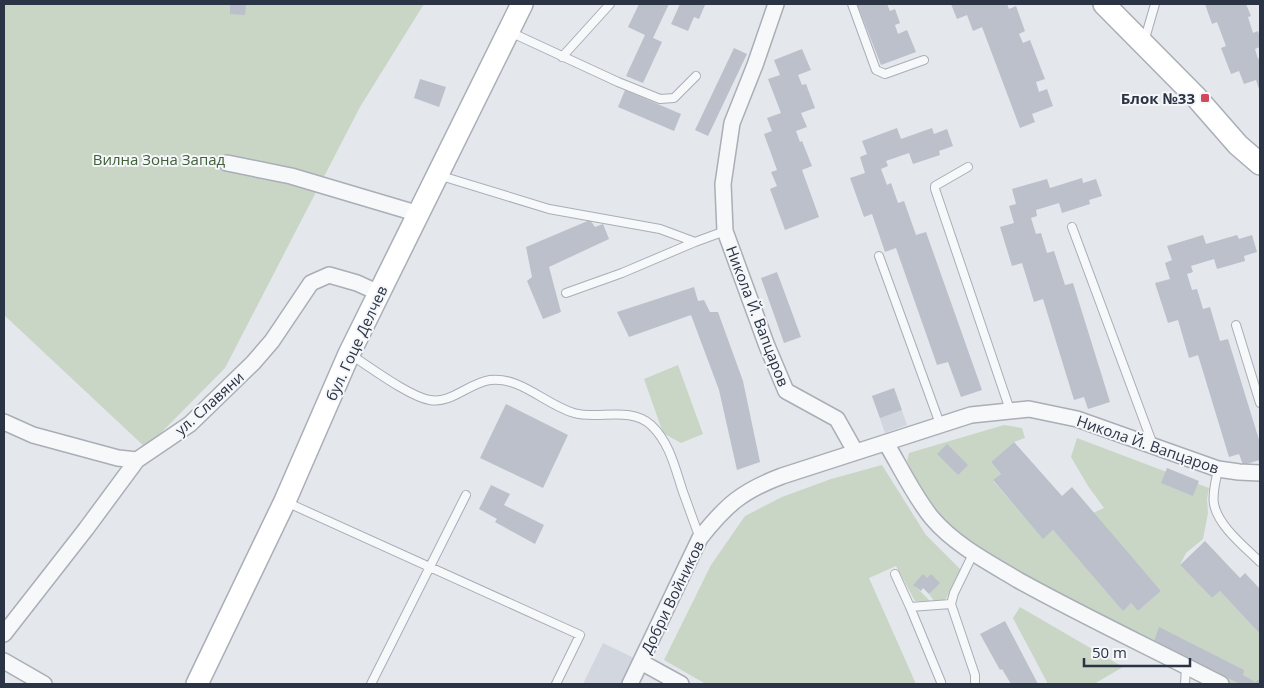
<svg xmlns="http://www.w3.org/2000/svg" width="1264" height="688" font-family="'Open Sans',sans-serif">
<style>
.built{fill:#d2d6de}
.green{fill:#c9d6c5}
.building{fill:#bbc0ca}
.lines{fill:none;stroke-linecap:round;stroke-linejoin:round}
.lane-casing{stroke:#a9aeb7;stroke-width:10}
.street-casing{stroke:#a9aeb7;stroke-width:18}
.secondary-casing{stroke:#a9aeb7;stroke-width:24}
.lane{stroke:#f7f8fa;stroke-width:8}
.street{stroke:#f7f8fa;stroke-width:15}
.secondary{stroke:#fff;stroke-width:21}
.poi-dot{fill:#d1495b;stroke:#f4f6f9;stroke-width:2}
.labels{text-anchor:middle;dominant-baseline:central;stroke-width:4;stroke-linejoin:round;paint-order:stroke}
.poi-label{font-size:15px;font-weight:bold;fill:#2b3445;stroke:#f4f6f9;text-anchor:end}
.park-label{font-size:15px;fill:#3f6138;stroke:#f4f6f9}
.street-label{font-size:15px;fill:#2b3445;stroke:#f4f6f9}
</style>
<rect width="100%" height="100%" fill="#e4e7ec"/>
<!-- built -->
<path class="built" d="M894,388L907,425L885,433L872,396Z
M603,643L634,658L621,684H583Z"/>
<!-- green -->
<path class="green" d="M4,4H424L360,107L225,368L146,448L4,315Z
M678,365L703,434L681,443L663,433L644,379Z
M1004,425L1022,428L1025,438L1014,442L991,462L1001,474L993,481L1043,538L1053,530L1123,610L1131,603L1138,611L1161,591L1093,513L1104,508L1088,486L1071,457L1077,438L1209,488L1207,499L1208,513L1203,539L1186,553L1180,565L1212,598L1220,591L1260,634V684H1227L977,550C945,522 924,500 907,461L909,453Z
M882,465L926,535L962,571L945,600L934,601L929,594L939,583L927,578L914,585L930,601H915L896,566L869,578L916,684H706L664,660L711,565L745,516L782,497L831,479Z
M1020,607L1123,667L1094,684H1048L1013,618Z"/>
<!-- building -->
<path class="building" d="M230,4H246L245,15L230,14Z
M639,4H669L653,38L662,42L643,83L626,76L645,35L628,27Z
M680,4L705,5L699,19L694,17L688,31L671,24Z
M857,4H887L890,11L895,9L900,23L895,25L898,34L907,30L916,52L881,65Z
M951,4H1007L1009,9L1016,6L1025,31L1019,34L1023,43L1030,40L1045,79L1036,82L1039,92L1047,89L1053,106L1032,114L1035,122L1020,128L982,27L973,31L967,15L957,19Z
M1205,4H1246L1251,16L1248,17L1253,33L1258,31L1260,37V47L1255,49L1258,59L1260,58V92L1256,80L1244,84L1239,71L1231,74L1221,48L1226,46L1217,22L1212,24Z
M734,48L747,54L708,136L695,130Z
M802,49L811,70L798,75L802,85L806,84L815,108L801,113L807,127L796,131L800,142L802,141L812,166L802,170L819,217L785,230L770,189L777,186L771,172L777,170L764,134L772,131L767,118L781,113L768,79L780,75L774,60Z
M420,79L446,87L439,107L414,98Z
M625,90L681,114L674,131L618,107Z
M897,128L901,139L932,128L934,134L947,129L953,146L939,151L940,155L913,164L909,153L886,161L888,166L881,169L887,185L891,183L898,203L904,201L916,235L926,232L982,390L961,397L948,362L937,365L896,248L885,252L872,214L864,217L850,178L865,173L860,157L867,154L862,141Z
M1082,178L1083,183L1096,179L1102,196L1089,200L1090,204L1062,213L1059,203L1036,210L1037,216L1031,218L1036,234L1041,233L1047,253L1054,251L1065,285L1073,283L1110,402L1088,409L1084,397L1074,400L1043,299L1034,302L1022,263L1012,266L1000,227L1014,223L1009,206L1016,204L1012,189L1047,179L1050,188Z
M590,220L595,227L603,224L609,239L549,267L561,312L543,319L527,281L532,277L526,247Z
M1203,235L1206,244L1237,235L1239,239L1252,235L1257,252L1244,256L1245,261L1217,269L1214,259L1191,266L1193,272L1187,274L1192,290L1197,289L1203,309L1210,307L1220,341L1228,339L1260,443V460L1243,465L1239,454L1229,457L1198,355L1189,358L1178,320L1168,323L1155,283L1170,279L1165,263L1172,260L1167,246Z
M777,272L801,337L784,343L761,278Z
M694,287L698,301L704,300L710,312H718L743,381L760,462L737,470L719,390L691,315L629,337L617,312Z
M894,388L902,410L880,418L872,396Z
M506,404L568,435L543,488L480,458Z
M1014,442L1062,496L1072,487L1161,591L1138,611L1131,603L1123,611L1053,530L1043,539L993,480L1001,474L991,462Z
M947,444L968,465L958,475L937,454Z
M1167,468L1199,481L1193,496L1161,483Z
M491,485L510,494L504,505L544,525L535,544L495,522L497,519L479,509Z
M1205,541L1240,578L1245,573L1260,589V634L1220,591L1212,598L1180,565Z
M923,574L927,578L931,574L940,583L929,594L923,588L921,591L913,585Z
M1005,621L1038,684H1011L1002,669L1000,670L980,634Z
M1159,627L1244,670L1243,675L1255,682L1260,679V684H1240L1154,641Z"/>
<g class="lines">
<!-- lane casing -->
<g class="lane-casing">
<path id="lane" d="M852,4L876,70L885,74L924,60
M510,32L618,82L660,99L674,98L696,76
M1144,42L1155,4
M562,57L610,4
M968,167L935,186V189L1010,410
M438,175L549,209L660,229L695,242L725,231
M1072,227L1153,445
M879,256L940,424
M566,293L622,273L695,242
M1236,325L1260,403
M351,355C370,367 410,397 430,400C451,404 469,383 490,380C520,376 546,405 574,413C598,420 630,406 651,425C670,443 675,468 683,492C689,508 694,523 700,538
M1218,469C1216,480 1212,494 1214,504C1218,526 1245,547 1260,562
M286,502L580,635L556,684
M973,554L954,593L951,604L975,675V684
M895,574L910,607
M941,682L910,607L951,604
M371,684L466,495
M1185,684L1186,667"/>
</g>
<!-- street casing -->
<g class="street-casing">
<path id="street" d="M776,4L755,65L732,123L723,184L725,231L767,346L786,391L837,419L855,451
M227,163L291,176L419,214
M4,422L33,435L118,458L137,460L190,424L253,363L272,341L311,283L329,275L357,283L379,293
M886,443C901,468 914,496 932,518C955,545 988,562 1018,580C1085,617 1153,649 1221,684
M4,634L86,529L137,460
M4,661L44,684
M641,662L681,684
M630,684L700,538C726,505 742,491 782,476L971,415L1029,409L1077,419L1218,469L1239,472L1260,473"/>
</g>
<!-- secondary casing -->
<g class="secondary-casing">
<path id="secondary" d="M1104,4L1196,97L1238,145L1260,164
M197,684L285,501L349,354L522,4"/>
</g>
<!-- lane -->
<use href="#lane" class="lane"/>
<!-- street -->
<use href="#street" class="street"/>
<!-- secondary -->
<use href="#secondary" class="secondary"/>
</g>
<!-- markers -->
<rect class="poi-dot" x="1200" y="93" width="10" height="10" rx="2.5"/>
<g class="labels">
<!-- poi labels -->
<g class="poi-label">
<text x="1195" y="98">Блок №33</text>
</g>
<!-- park labels -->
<g class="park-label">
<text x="159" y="159">Вилна Зона Запад</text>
</g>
<!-- street labels -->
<g class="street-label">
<text transform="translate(758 316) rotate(69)">Никола Й. Вапцаров</text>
<text transform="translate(356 343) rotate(-65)">бул. Гоце Делчев</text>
<text transform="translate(209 403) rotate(-42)">ул. Славяни</text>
<text transform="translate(1148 444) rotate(19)">Никола Й. Вапцаров</text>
<text transform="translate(672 597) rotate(-64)">Добри Войников</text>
</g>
</g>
<!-- border -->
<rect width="1264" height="688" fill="none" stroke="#2b3445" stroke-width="10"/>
<!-- scale -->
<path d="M1084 658v8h106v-8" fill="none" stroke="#2b3445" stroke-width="2.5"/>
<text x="1092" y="658" font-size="15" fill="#2b3445" stroke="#f4f6f9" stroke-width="4" paint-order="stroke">50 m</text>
</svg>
